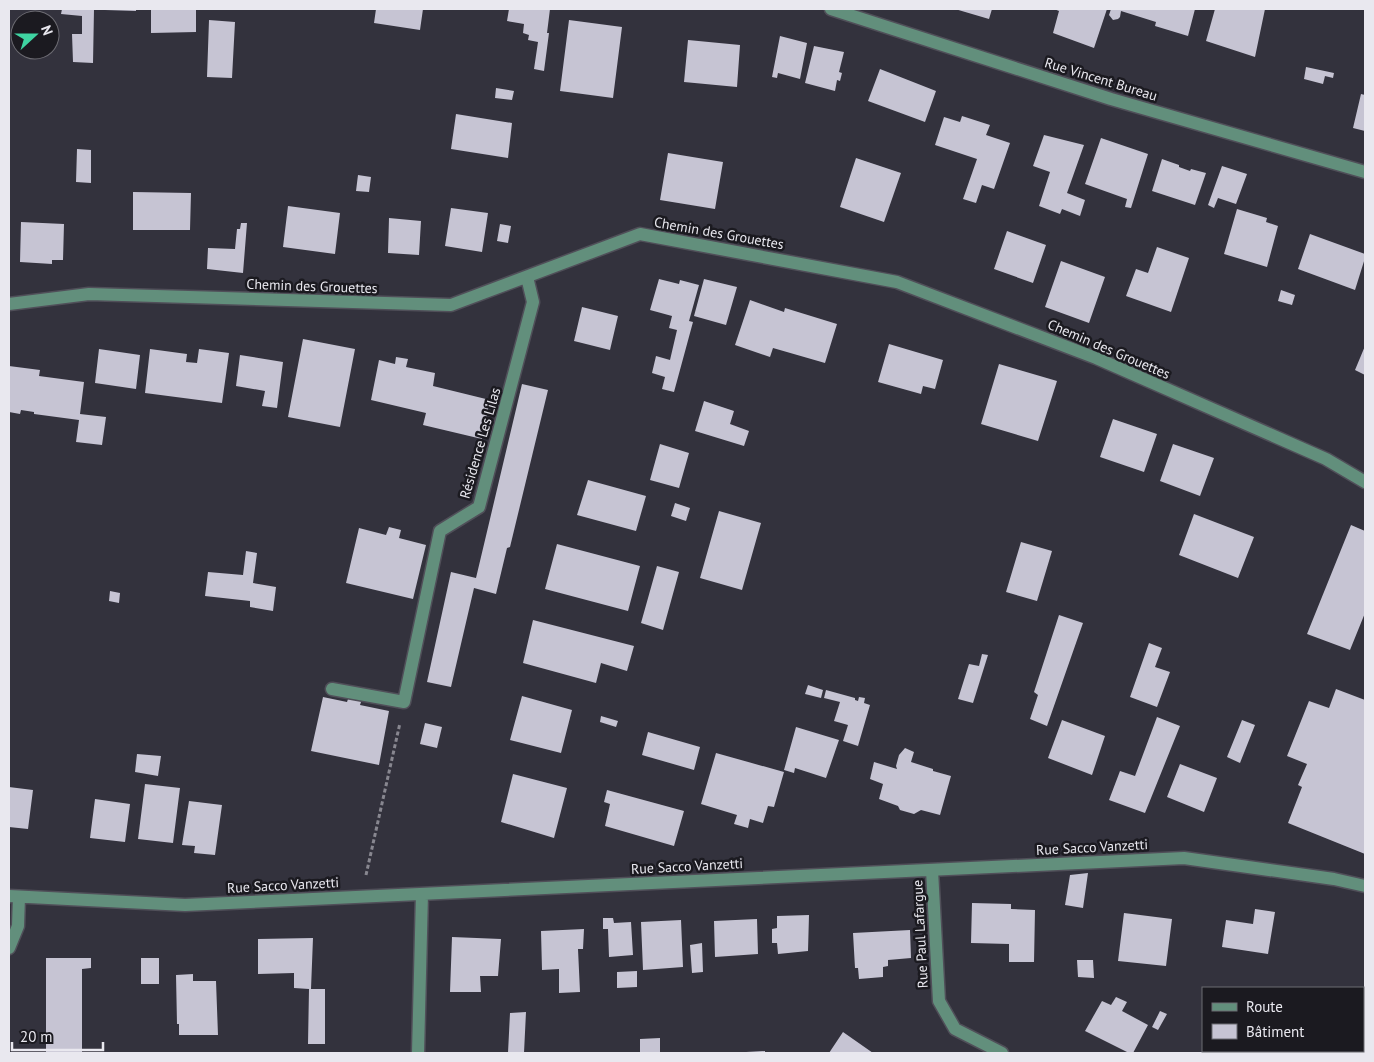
<svg xmlns="http://www.w3.org/2000/svg" width="1374" height="1062" font-family="'PT Sans',sans-serif">
<style>
.building{fill:#c6c4d3}
.lines{fill:none;stroke-linecap:round;stroke-linejoin:round}
.minor-casing{stroke:#504f59;stroke-width:15}
.path{stroke:#888790;stroke-width:3;stroke-dasharray:4 2.5;stroke-linecap:butt}
.minor{stroke:#628f7c;stroke-width:12}
.labels{text-anchor:middle;dominant-baseline:central;stroke-width:5;stroke-linejoin:round;paint-order:stroke}
.street-label{font-size:14px;fill:#e9e8ef;stroke:#1b1a20}
</style>
<rect width="100%" height="100%" fill="#33323d"/>
<!-- building -->
<path class="building" d="M62,9H94L93,63L73,62L72,34H82V16L61,14Z
M105,9H136V11L105,10Z
M151,9H196V32L151,33Z
M376,9H423L420,30L374,23Z
M509,9H550L547,33H549L544,71L534,69L538,42L528,40L529,35L523,33L524,24L507,21Z
M955,9H992L989,19Z
M1054,9H1107L1094,48L1053,33L1059,11Z
M1111,9H1195L1188,36L1155,26L1156,22L1121,11L1120,17L1118,19L1113,20L1109,15Z
M1215,9H1265L1255,57L1206,41Z
M209,20L235,22L232,78L207,77Z
M569,20L622,27L613,98L560,91Z
M780,36L807,43L800,79L778,73L777,78L772,77Z
M688,40L740,45L737,87L684,82Z
M814,46L844,52L839,72L842,73L840,81L837,80L835,91L805,83Z
M1306,67L1334,73L1333,78L1325,76L1323,84L1304,79Z
M880,69L936,91L925,122L868,101Z
M496,88L514,91L512,100L495,98Z
M1361,94L1365,95V131L1353,128Z
M456,114L512,123L508,158L451,149Z
M962,116L990,125L986,135L1010,143L994,189L982,185L976,203L963,199L977,159L935,145L944,117L960,122Z
M1044,135L1084,145L1067,193L1085,200L1080,216L1062,209L1060,214L1039,206L1050,172L1033,166Z
M1101,138L1148,154L1131,208L1125,207L1127,199L1085,184Z
M77,149L91,150V183L76,182Z
M668,153L723,162L715,209L660,200Z
M856,158L901,173L884,222L840,207Z
M1162,159L1179,165V167L1190,171L1191,169L1206,173L1195,205L1152,191Z
M1222,166L1247,174L1236,204L1218,198L1214,208L1208,205Z
M358,175L371,177L369,192L356,191Z
M133,192L191,193L190,230H133Z
M288,206L340,213L335,254L283,247Z
M451,208L488,213L482,252L445,246Z
M1237,209L1267,218L1266,222L1278,226L1267,267L1224,254Z
M389,218L421,221L419,255L388,253Z
M21,222L64,224L63,260H52V264L20,262Z
M241,223H247L243,273L207,269L208,248L235,249L237,229H240Z
M500,224L511,226L508,243L497,241Z
M1007,231L1046,245L1033,283L994,269Z
M1310,234L1365,254V258L1355,290L1298,269Z
M1157,247L1189,258L1171,312L1126,296L1136,269L1148,273Z
M1061,261L1105,277L1089,323L1045,307Z
M659,279L679,284L680,280L699,285L689,321L693,322L674,392L662,389L665,377L652,373L656,356L670,360L677,330L669,328L672,316L650,310Z
M704,279L737,287L726,325L694,316Z
M1281,290L1295,295L1292,305L1278,301Z
M750,300L784,312L785,308L837,324L825,363L773,348L770,357L735,345Z
M582,307L618,316L610,350L574,341Z
M303,339L355,349L340,427L288,417Z
M889,344L943,360L935,389L923,386L921,394L878,382Z
M1365,346V375L1355,370Z
M99,349L140,355L136,389L95,383Z
M150,349L187,354L186,362L197,363L199,349L229,353L222,403L145,393Z
M240,355L283,362L277,408L262,406L265,391L236,386Z
M396,357L408,359L406,367L435,373L433,386L490,400L482,439L423,425L426,413L371,400L379,360L395,364Z
M999,364L1057,381L1038,441L981,424Z
M9,366L40,370L39,376L84,382L80,414L106,417L102,445L76,442L79,420L34,414V412L21,410L20,414L9,412Z
M522,384L548,390L510,547L507,548L496,594L474,588L451,687L427,682L451,572L476,578Z
M704,401L734,411L730,424L749,431L744,446L695,431Z
M1113,419L1157,434L1144,472L1100,457Z
M660,444L689,453L679,488L650,480Z
M1173,444L1214,458L1200,496L1160,481Z
M588,480L646,496L636,531L577,515Z
M675,503L690,508L686,521L671,516Z
M719,511L761,523L742,590L700,578Z
M1194,514L1254,537L1238,578L1179,555Z
M1351,525L1365,531V613L1350,650L1307,634Z
M389,527L401,530L399,538L426,545L413,599L346,583L359,528L386,535Z
M1021,542L1052,551L1037,601L1006,592Z
M557,544L640,566L628,611L545,589Z
M246,551L257,553L253,583L276,587L273,611L250,607V601L205,596L208,572L243,575Z
M657,566L679,572L663,630L641,623Z
M110,591L120,593L119,603L109,601Z
M1059,615L1083,623L1047,726L1030,719L1038,695L1034,692Z
M533,620L634,646L627,671L601,663L596,683L523,663Z
M1149,643L1162,648L1155,667L1170,672L1157,707L1130,697Z
M982,654L988,655L973,703L958,699L969,664L979,666Z
M808,685L823,690L821,698L805,694Z
M1336,689L1365,700V854L1288,823L1302,787L1298,785L1307,764L1287,756L1309,701L1329,708Z
M826,690L855,698V700L858,701L859,697L865,698L864,703L870,705L858,746L843,741L848,725L834,721L840,702L824,698Z
M349,696L362,699L360,705L389,711L379,765L311,751L323,697L347,702Z
M522,696L572,710L561,753L510,740Z
M601,716L618,721L616,727L600,722Z
M1157,717L1180,726L1145,813L1109,800L1120,771L1135,776Z
M1062,720L1105,736L1092,775L1048,758Z
M1242,720L1255,725L1240,763L1227,757Z
M425,723L442,727L437,748L420,744Z
M796,727L839,740L826,778L795,768L794,773L784,770Z
M648,732L700,747L694,770L642,755Z
M905,748L914,752L911,762L933,769V771L951,776L940,815L921,810L914,814L900,810L898,806L879,799L883,784L870,779L874,762L897,769L896,766L899,755Z
M716,753L784,772L774,807L768,806L763,823L750,819L748,828L734,824L737,815L701,804Z
M137,754L161,756L158,776L135,772Z
M1180,764L1217,778L1204,812L1167,797Z
M513,774L567,788L554,838L501,822Z
M145,784L180,788L173,843L138,839Z
M9,787L33,790L28,829L9,827Z
M607,790L684,811L674,846L605,826L610,804L604,802Z
M95,799L130,804L125,842L90,838Z
M189,801L222,805L215,855L194,853L195,846L182,845Z
M1088,873L1083,908L1065,905L1070,875Z
M972,903L1011,904V909L1035,910L1034,962H1009V944L971,943Z
M1255,909L1275,912L1268,954L1222,947L1226,920L1253,924Z
M1124,913L1172,919L1166,966L1118,961Z
M809,915L808,951L778,954L777,943H772V929L777,928V916Z
M603,918H613L614,923L631,922L633,955L609,957L608,929H603Z
M757,919L758,954L715,957L714,921Z
M681,920L683,967L643,970L641,922Z
M584,929L583,949H578L580,992L559,993V969L542,970L541,931Z
M910,930L911,958L888,960V966L883,967V977L859,979L858,968H855L853,933Z
M452,937L501,939L498,976H480L481,992H450Z
M313,938L311,989H325V1044H308L309,989L294,988V973L258,974V939Z
M702,943L703,972L692,973L690,945Z
M46,958H91V968L82,969V1053H46Z
M141,958H159V984H141Z
M1077,960H1093L1094,978L1078,977Z
M637,971V987L617,988V972Z
M193,974V981H216L218,1035H179V1024H177L176,975Z
M1116,997L1127,1002L1122,1011L1148,1025L1133,1053H1129L1085,1031L1102,1001L1111,1005Z
M1364,1002L1365,1003V1042L1363,1041Z
M1160,1011L1167,1014L1158,1030L1152,1027Z
M526,1012L524,1053H508L510,1013Z
M843,1032L873,1053H829Z
M660,1038V1053H640V1039Z
M765,1051V1053H746V1052Z"/>
<g class="lines">
<!-- minor casing -->
<g class="minor-casing">
<path id="minor" d="M831,9L1111,99L1365,172
M9,304L89,294L451,305L640,234L897,282L1096,358L1326,459L1365,482
M332,689L404,702L440,531L479,507L533,302L527,277
M932,870L939,1001L955,1029L1002,1053
M9,896L185,905L1184,858L1334,879L1365,886
M9,948L18,926L19,897
M418,1053L422,894"/>
</g>
<!-- path -->
<path class="path" d="M366,875L400,723"/>
<!-- minor -->
<use href="#minor" class="minor"/>
</g>
<g class="labels">
<!-- street labels -->
<g class="street-label">
<text transform="translate(1101 79) rotate(17)">Rue Vincent Bureau</text>
<text transform="translate(719 233) rotate(10)">Chemin des Grouettes</text>
<text transform="translate(312 286) rotate(2)">Chemin des Grouettes</text>
<text transform="translate(1109 349) rotate(23)">Chemin des Grouettes</text>
<text transform="translate(480 443) rotate(-74)">Résidence Les Lilas</text>
<text transform="translate(1092 847) rotate(-3)">Rue Sacco Vanzetti</text>
<text transform="translate(687 866) rotate(-3)">Rue Sacco Vanzetti</text>
<text transform="translate(283 885) rotate(-3)">Rue Sacco Vanzetti</text>
<text transform="translate(920 934) rotate(-93)">Rue Paul Lafargue</text>
</g>
</g>
<!-- border -->
<rect width="1374" height="1062" fill="none" stroke="#e9e8ef" stroke-width="20"/>
<!-- legend -->
<rect x="1202" y="987" width="162" height="65" fill="#1b1a20" stroke="#6d6c73"/>
<rect x="1212" y="1003" width="25" height="8" fill="#628f7c" stroke="#6d6c73"/>
<text x="1246" y="1012" font-size="15" fill="#e9e8ef">Route</text>
<rect x="1212" y="1024" width="25" height="15" fill="#c6c4d3" stroke="#6d6c73"/>
<text x="1246" y="1037" font-size="15" fill="#e9e8ef">Bâtiment</text>
<!-- north arrow -->
<g transform="translate(35 35) rotate(69)"><circle r="24" fill="#1b1a20" stroke="#6d6c73"/>
<path d="M0-4L9 19L0 12L-9 19Z" fill="#3fd4a2"/>
<text y="-8" font-size="14" font-weight="bold" text-anchor="middle" fill="#e9e8ef">N</text>
</g>
<!-- scale -->
<path d="M12 1042v8h91v-8" fill="none" stroke="#e9e8ef" stroke-width="2.5"/>
<text x="20" y="1042" font-size="15" fill="#e9e8ef" stroke="#1b1a20" stroke-width="4" paint-order="stroke">20 m</text>
</svg>
